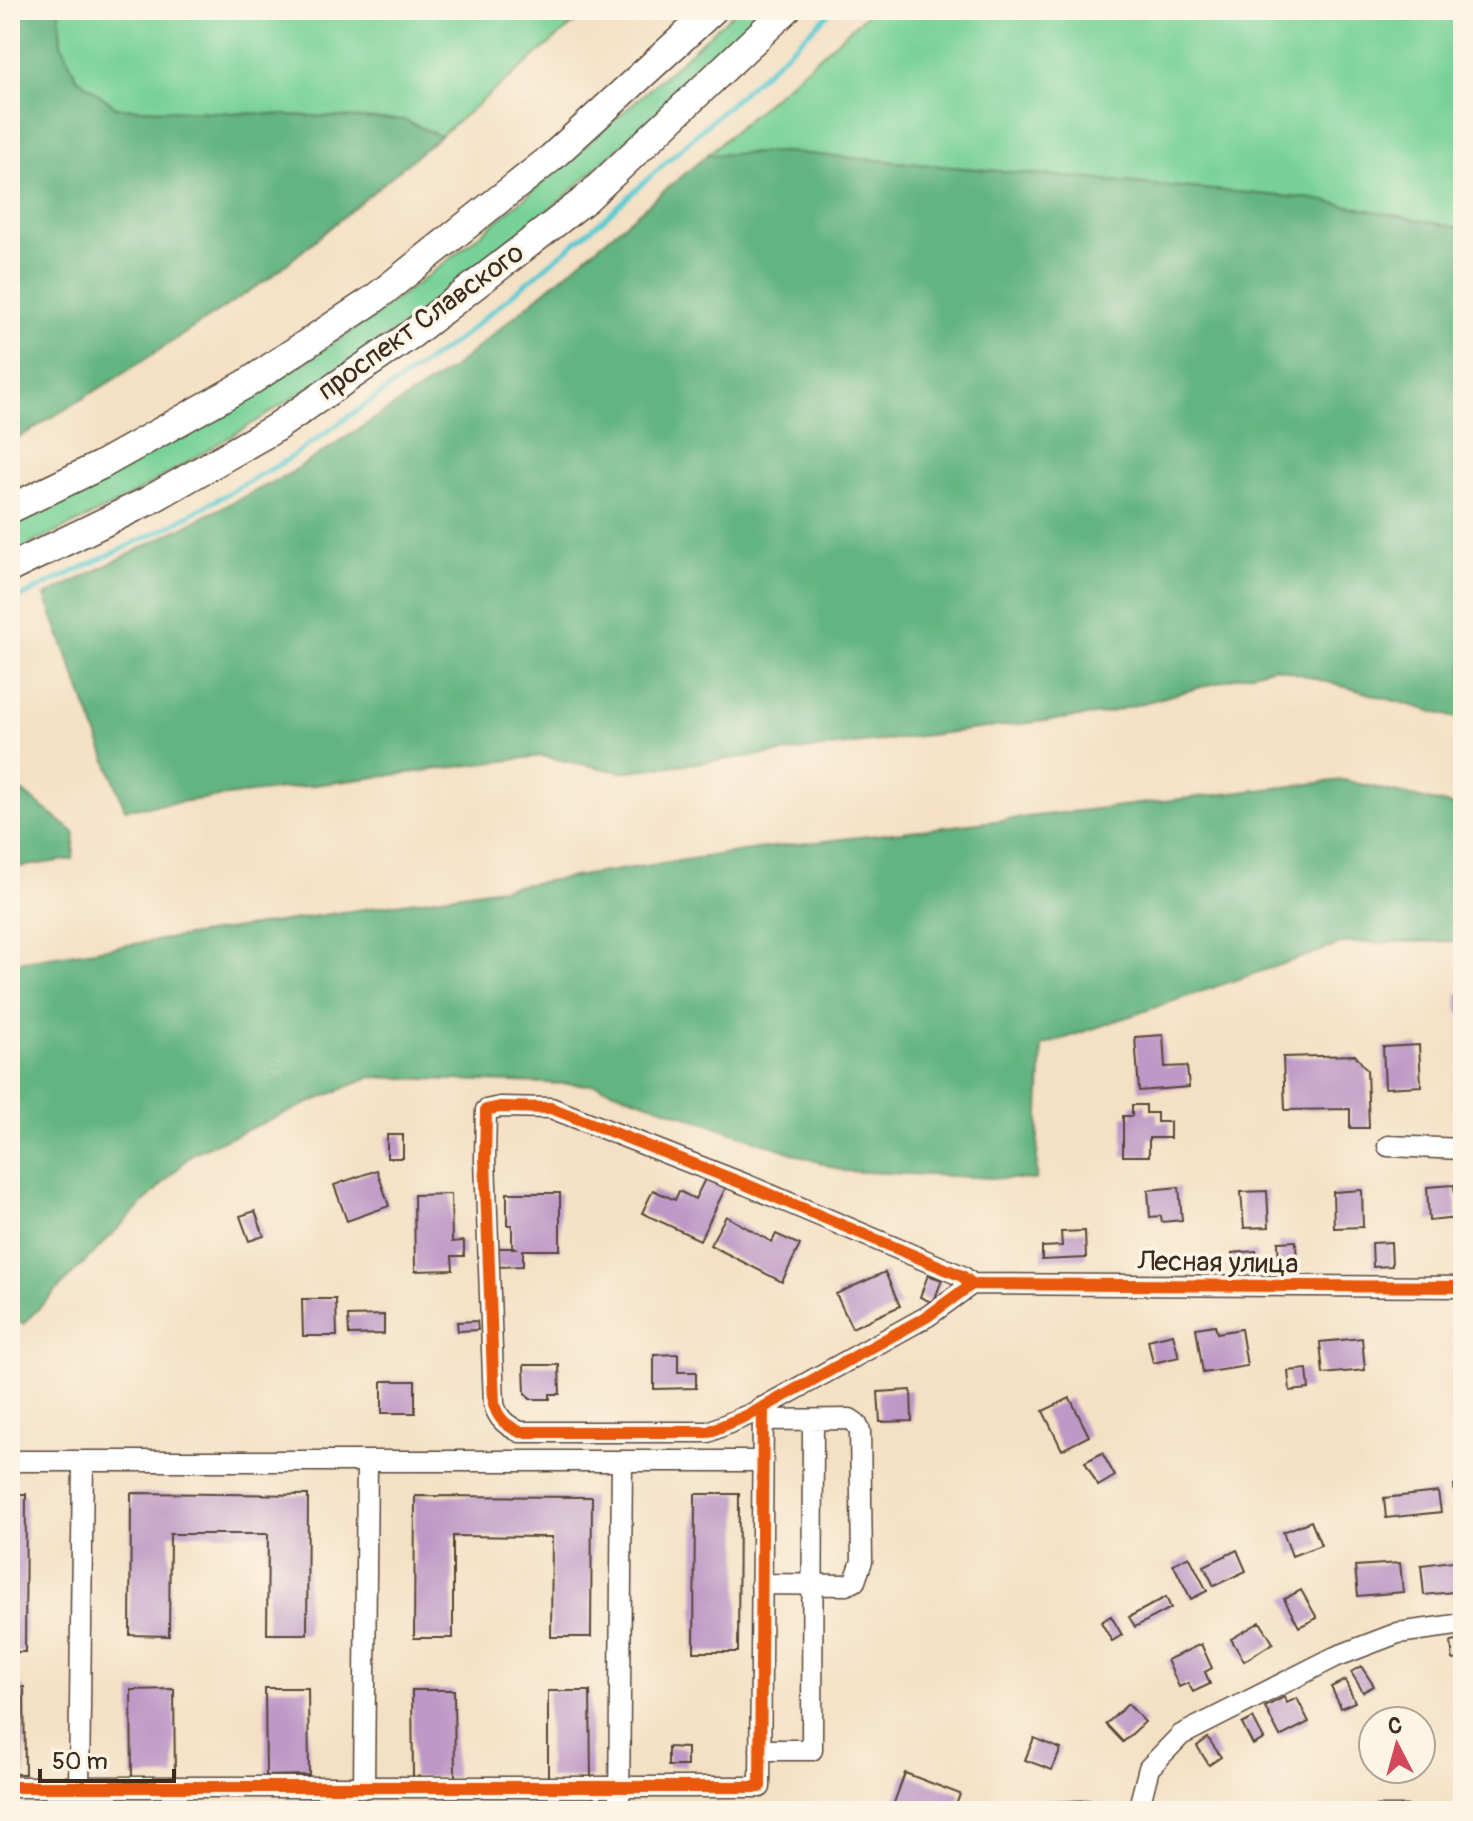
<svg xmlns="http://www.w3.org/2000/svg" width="1473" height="1821" font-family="Pangolin,sans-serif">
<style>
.green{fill:#78d298;stroke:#5a7e5b;stroke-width:2}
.forest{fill:#62b480;stroke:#4e6f4f;stroke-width:2}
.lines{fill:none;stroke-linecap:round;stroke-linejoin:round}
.stream{stroke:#5dcad2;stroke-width:5}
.building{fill:#be98c6}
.lane-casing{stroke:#574537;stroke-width:13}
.street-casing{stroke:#574537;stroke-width:23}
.secondary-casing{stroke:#574537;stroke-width:31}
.lane{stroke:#fff;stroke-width:10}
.street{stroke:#fff;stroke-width:20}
.secondary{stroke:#fff;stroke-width:28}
.cycleway-casing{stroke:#fcf5e5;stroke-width:17}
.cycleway{stroke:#e8590c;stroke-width:12}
.labels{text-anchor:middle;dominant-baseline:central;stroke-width:7;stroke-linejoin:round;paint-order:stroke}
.street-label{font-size:28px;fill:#3b2a1e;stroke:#fcf5e5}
</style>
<rect width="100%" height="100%" fill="#fcf5e5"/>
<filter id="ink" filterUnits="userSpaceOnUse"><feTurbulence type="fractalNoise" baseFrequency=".0125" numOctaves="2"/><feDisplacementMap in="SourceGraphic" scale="16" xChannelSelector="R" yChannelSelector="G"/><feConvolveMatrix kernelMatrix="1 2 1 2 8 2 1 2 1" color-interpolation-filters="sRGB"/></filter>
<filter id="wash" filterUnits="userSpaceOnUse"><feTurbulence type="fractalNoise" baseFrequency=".006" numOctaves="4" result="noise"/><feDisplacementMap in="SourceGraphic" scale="32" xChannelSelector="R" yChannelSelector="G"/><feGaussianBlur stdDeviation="1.8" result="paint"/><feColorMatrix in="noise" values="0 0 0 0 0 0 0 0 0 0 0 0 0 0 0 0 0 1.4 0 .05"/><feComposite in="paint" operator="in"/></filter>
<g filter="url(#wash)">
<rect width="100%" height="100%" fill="#f4e0c4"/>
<!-- green -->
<path class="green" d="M59,10H590L440,136L404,120L117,108L76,77L61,43Z
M737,10H767L568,194L396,331L260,419L120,502L10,554V524C139,463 265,394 382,310C508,219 622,114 737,10Z
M872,10H1463V229L1314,199L785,152L707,155Z"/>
<!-- forest -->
<path class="forest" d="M10,10H59L61,43L76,77L117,108L404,120L440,136L271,277L118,377L10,443Z
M785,152L1314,199L1463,229V720L1274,667L1103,714L621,772L541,756L125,809L45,596L289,474L453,368L707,155Z
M1343,780L1463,808V941L1344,943L1042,1046L1036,1180L844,1171L597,1085L370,1077L193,1153L23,1324L10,1317V963L757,849Z
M10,782L75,833L73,859L10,868Z"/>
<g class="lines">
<!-- stream -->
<path class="stream" d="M10,602L168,527L287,460L459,339L607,216L833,10"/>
</g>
<g id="blocks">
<!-- building -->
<path class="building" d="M1457,993H1463V1013H1458Z
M1163,1035L1165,1067L1187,1066L1189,1087L1139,1091L1135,1037Z
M1419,1045L1421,1086L1385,1088L1383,1047Z
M1355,1055L1367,1070L1369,1128H1350V1109L1285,1110L1283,1057Z
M1132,1105H1146V1113H1157V1122H1170V1138H1149V1156H1123V1116H1132Z
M387,1135H403V1158H387Z
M377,1170L389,1206L347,1221L334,1185Z
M706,1177L726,1187L700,1240L642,1213L653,1190L675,1200L679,1191L695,1199Z
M1454,1185L1457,1218L1429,1221L1427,1187Z
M1179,1187L1182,1220L1162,1222L1161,1216L1150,1217L1148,1190Z
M1362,1190L1363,1227L1334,1228L1333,1192Z
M1267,1191L1269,1227L1244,1228L1241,1192Z
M507,1193H560V1250H523V1266L496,1267L495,1248H515L512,1246V1225H507Z
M451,1194L452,1242L464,1241V1256H452L453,1270L415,1271L414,1195Z
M255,1211L264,1236L249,1241L240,1216Z
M726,1216L772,1242L776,1234L800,1245L782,1282L710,1245Z
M1085,1231L1086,1258L1042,1260V1247L1062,1246L1061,1232Z
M1296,1241L1297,1271L1279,1272L1278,1242Z
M1391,1242L1392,1266L1373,1267L1372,1243Z
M1256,1251L1257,1270L1234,1272L1232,1253Z
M885,1272L900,1306L852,1328L836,1294Z
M928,1275L942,1280L933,1303L920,1297Z
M302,1299H336L337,1336H303Z
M384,1315V1334L349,1335L348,1316Z
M477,1321L478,1330L458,1331L457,1322Z
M1215,1325L1217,1333L1241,1329L1247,1366L1203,1373L1196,1328Z
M1173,1334L1179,1357L1153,1363L1148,1340Z
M1362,1338L1365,1370L1323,1374L1320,1342Z
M678,1354V1372H696V1388L654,1389V1355Z
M524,1365H559L560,1394H550V1399H530L525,1393Z
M1307,1369L1309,1389L1290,1391L1288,1371Z
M382,1381H415V1413H382Z
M911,1390L912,1421L880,1422L878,1392Z
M1070,1398L1089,1436L1062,1450L1043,1411Z
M1102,1453L1115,1476L1098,1486L1085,1462Z
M1463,1484V1496L1455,1497L1454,1485Z
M1438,1492L1441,1512L1386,1518L1384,1498Z
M131,1493L308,1495L307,1634H267L268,1534H170L169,1636L130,1635Z
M10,1494H26L25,1652H10Z
M695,1494H739L738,1652H694Z
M415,1496L592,1497L591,1637H551L552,1537L453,1536V1638H414Z
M1311,1521L1321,1545L1292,1556L1283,1532Z
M1237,1550L1246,1571L1214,1586L1204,1566Z
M1189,1556L1207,1591L1191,1599L1173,1564Z
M1460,1560L1463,1591L1424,1595L1421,1565Z
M1400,1563L1403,1592L1358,1596L1355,1566Z
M1301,1590L1317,1618L1299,1627L1284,1599Z
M1166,1597L1171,1608L1135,1627L1129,1617Z
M1111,1616L1122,1635L1112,1641L1101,1622Z
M1260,1622L1273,1643L1244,1661L1231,1639Z
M1463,1640V1659L1453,1660L1451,1642Z
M1201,1644L1212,1668L1205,1672L1210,1684L1193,1692L1188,1683L1179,1687L1167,1660Z
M1361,1666L1374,1686L1363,1692L1351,1672Z
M1345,1680L1355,1702L1341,1708L1331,1687Z
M10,1687H24L25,1774H10Z
M265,1688H308L309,1775L266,1776Z
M174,1689L175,1777H132L131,1690Z
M412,1690H454L455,1777H413Z
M548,1691H590L591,1778H548Z
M1284,1697L1287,1703L1297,1698L1309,1722L1280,1737L1265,1707Z
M1128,1704L1145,1722L1123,1742L1106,1724Z
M1253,1718L1264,1739L1253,1745L1242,1724Z
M1034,1738L1061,1749L1052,1770L1025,1760Z
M1208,1738L1221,1757L1209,1765L1197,1746Z
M668,1747L687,1748V1766H668Z
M905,1773L960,1794L954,1811H891Z
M1091,1800L1092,1811H1049V1802Z"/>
</g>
</g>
<g filter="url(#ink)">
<use href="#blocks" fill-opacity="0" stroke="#574537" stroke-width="2"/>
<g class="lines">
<!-- lane casing -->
<g class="lane-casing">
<path id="lane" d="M1377,1811H1406"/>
</g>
<!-- street casing -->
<g class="street-casing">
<path id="street" d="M500,1107L551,1108L747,1185L962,1276L972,1284L928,1316L753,1413L708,1432H520C506,1425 498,1419 494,1404L485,1159L486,1110Z
M1388,1146L1463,1149
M972,1284L1463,1287
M10,1461H763
M761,1584L846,1585L855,1581L862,1561L860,1431L856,1423L850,1419L763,1420
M760,1750H812L813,1420
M10,1787H760L763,1407
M79,1787L83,1461
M364,1788L367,1462
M619,1811L622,1461
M1138,1811L1149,1768L1181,1735L1335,1657L1398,1633L1463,1624"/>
</g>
<!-- secondary casing -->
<g class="secondary-casing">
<path id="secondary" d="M10,509L101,465L246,384L374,299L551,158L713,10
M10,568L148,501L272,430L412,334L586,199L786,10"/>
</g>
<!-- lane -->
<use href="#lane" class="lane"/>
<!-- street -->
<use href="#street" class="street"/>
<!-- secondary -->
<use href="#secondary" class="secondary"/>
<!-- cycleway casing -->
<g class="cycleway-casing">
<path id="cycleway" d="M500,1107L551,1108L747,1185L962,1276L972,1284L928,1316L753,1413L708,1432H520C506,1425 498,1419 494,1404L485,1159L486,1110Z
M972,1284L1463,1287
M10,1787H760L763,1407"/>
</g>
<!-- cycleway -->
<use href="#cycleway" class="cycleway"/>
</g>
</g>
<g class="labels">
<!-- street labels -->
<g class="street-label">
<text transform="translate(421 322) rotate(-36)">проспект Славского</text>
<text transform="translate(1218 1263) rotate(1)">Лесная улица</text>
</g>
</g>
<!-- margin -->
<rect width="1473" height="1821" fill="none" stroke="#fcf5e5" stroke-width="40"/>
<!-- north arrow -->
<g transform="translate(1397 1745) rotate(354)"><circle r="38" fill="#fcf5e5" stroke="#afa495" stroke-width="2"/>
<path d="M0-6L14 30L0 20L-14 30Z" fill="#d1495b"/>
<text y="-12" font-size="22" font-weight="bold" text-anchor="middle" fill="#3b2a1e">С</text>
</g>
<!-- scale -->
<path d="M40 1769v12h134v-12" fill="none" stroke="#3b2a1e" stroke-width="4"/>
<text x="52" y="1769" font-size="24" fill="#3b2a1e" stroke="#fcf5e5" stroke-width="6" paint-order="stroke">50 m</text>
</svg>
